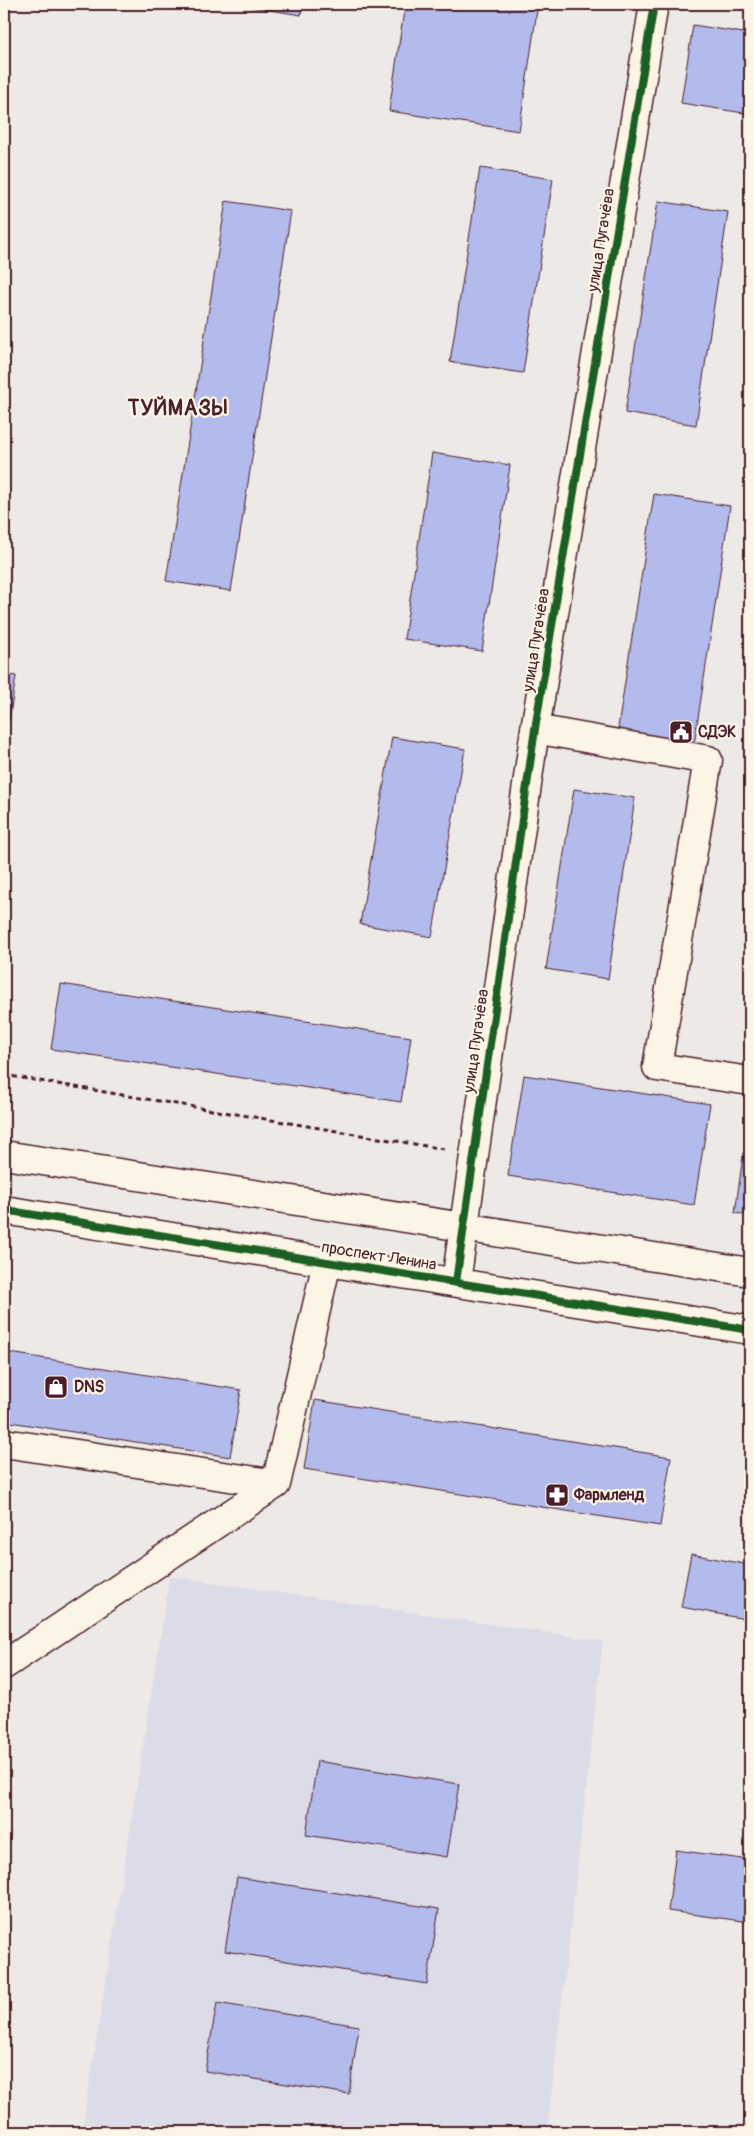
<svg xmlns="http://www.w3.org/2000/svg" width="754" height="2136" font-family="Pangolin,sans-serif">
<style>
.built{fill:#dcdbe8}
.building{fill:#b3baec;stroke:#4a1f2b}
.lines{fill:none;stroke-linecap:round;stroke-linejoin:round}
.minor-casing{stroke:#4a1f2b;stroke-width:31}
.path{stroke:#4a1f2b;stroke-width:3;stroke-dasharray:5 4;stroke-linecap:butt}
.minor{stroke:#fcf5e5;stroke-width:28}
.cycleway-casing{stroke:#fcf5e5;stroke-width:11}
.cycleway{stroke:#1b5e20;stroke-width:8}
.labels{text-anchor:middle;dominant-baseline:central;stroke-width:4.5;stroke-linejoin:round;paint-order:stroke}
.street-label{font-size:16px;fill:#4a1f2b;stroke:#fcf5e5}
.poi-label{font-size:16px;font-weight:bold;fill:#4a1f2b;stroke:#fcf5e5;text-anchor:start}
.district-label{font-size:21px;font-weight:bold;letter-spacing:1px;fill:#4a1f2b;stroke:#fcf5e5}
</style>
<rect width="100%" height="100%" fill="#ede9e6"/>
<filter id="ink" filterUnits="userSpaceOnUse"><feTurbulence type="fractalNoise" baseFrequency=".02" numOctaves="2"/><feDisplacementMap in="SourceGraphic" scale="10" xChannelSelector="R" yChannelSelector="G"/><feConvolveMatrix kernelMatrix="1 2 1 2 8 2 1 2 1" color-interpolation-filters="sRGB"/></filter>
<g filter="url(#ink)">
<!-- built -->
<path class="built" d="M170,1576L603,1641L547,2132H82Z"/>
<!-- building -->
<path class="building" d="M232,4H303L301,15Z
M405,4H538L519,131L389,111Z
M693,25L750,34V114L681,103Z
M480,168L553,179L523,373L450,362Z
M226,201L291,211L231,591L166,581Z
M658,201L728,212L696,425L625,413Z
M432,453L510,465L482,651L404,639Z
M654,494L730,506L694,745L617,734Z
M4,674L16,676L4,754Z
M392,737L465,749L432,937L360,924Z
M574,789L635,798L608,979L546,969Z
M61,984L411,1037L401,1102L51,1049Z
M524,1075L710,1104L694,1205L508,1176Z
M743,1156L750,1157V1215L735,1213Z
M4,1352L241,1390L230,1457L4,1421Z
M315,1400L671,1457L660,1526L304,1469Z
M691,1554L750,1565V1620L681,1607Z
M317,1761L459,1784L447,1857L306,1835Z
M676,1850L750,1860V1922L668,1911Z
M4,1862H7L4,1882Z
M237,1877L439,1909L427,1984L225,1951Z
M217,2003L359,2026L349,2094L205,2071Z"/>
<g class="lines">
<!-- minor casing -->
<g class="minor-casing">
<path id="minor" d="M535,729L708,760L657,1067L750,1081
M4,1155L750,1272
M4,1210L750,1330
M456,1282L535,729L654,4
M4,1443L276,1484
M4,1665L276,1484L327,1262"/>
</g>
<!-- path -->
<path class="path" d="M4,1075L444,1149"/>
<!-- minor -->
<use href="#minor" class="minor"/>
<!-- cycleway casing -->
<g class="cycleway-casing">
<path id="cycleway" d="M4,1210L750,1330
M456,1282L535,729L654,4"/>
</g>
<!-- cycleway -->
<use href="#cycleway" class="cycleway"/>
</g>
</g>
<!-- icons -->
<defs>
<g id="civic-square" transform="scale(1.25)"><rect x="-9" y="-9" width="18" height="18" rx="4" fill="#4a1f2b" stroke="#fcf5e5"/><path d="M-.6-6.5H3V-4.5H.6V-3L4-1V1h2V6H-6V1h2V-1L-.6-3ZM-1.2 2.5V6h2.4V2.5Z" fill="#fff"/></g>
<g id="shop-square" transform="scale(1.25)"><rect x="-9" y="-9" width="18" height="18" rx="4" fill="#4a1f2b" stroke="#fcf5e5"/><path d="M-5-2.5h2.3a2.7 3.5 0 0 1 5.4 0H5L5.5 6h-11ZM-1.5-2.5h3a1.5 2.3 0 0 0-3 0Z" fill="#fff"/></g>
<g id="pharmacy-square" transform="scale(1.25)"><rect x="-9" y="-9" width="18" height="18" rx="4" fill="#4a1f2b" stroke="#fcf5e5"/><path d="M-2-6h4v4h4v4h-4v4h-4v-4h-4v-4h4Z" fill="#fff"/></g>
</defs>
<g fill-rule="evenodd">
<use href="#civic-square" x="681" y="732"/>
<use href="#shop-square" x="56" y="1387"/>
<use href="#pharmacy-square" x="557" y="1495"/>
</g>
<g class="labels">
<!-- street labels -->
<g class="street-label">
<text transform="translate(601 240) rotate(-81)">улица Пугачёва</text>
<text transform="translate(536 640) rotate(-81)">улица Пугачёва</text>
<text transform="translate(476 1041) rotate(-82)">улица Пугачёва</text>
<text transform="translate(379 1256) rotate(9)">проспект Ленина</text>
</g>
<!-- poi labels -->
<g class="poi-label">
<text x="698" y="732">СДЭК</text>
<text x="74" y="1387">DNS</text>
<text x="574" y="1495">Фармленд</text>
</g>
<!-- district labels -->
<g class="district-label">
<text x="178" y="408">ТУЙМАЗЫ</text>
</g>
</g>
<!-- margin -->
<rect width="754" height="2136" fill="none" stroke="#fcf5e5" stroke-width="20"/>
<rect x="10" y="10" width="734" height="2116" fill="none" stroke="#4a1f2b" stroke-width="2" filter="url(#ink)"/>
</svg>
